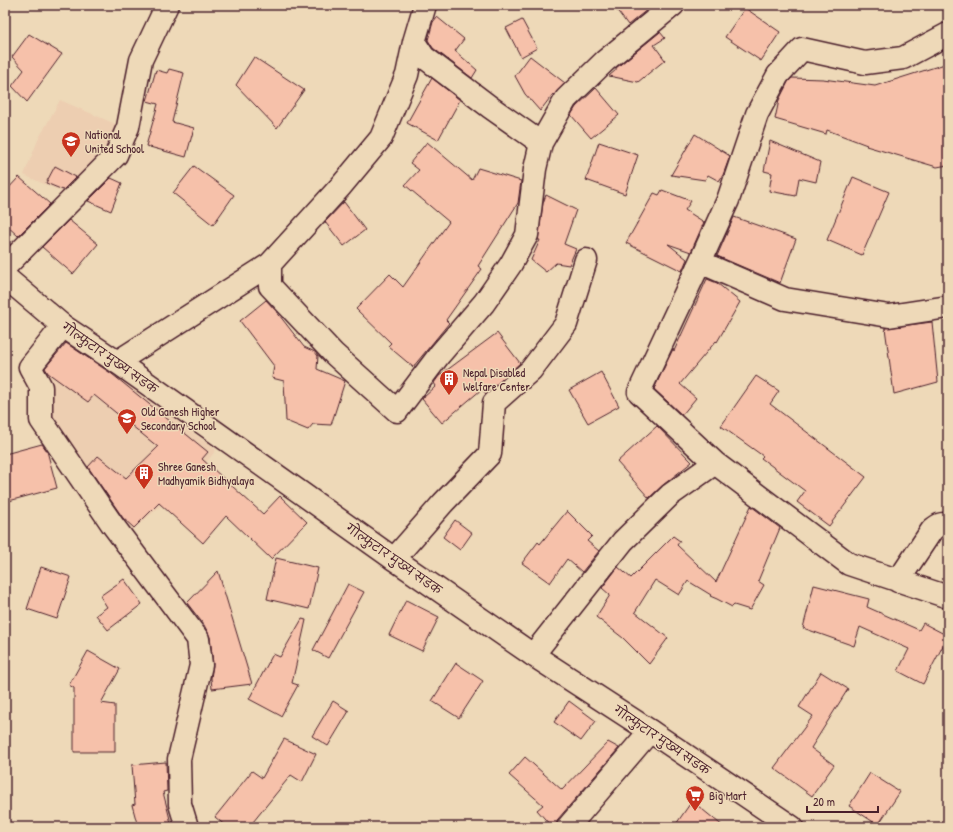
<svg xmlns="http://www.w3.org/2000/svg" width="953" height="832" font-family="'Patrick Hand','Playpen Sans Deva',sans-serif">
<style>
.built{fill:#edceb1}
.building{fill:#f6c1aa;stroke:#4a1f2b}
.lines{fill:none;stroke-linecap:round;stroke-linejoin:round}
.minor-casing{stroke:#4a1f2b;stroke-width:25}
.secondary-casing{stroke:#4a1f2b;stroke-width:25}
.minor{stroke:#eed9b8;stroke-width:22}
.secondary{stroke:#eed9b8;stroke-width:22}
.labels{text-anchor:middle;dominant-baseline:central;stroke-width:3;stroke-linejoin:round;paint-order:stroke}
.poi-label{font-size:12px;fill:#4a1f2b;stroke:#eed9b8;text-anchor:start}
.street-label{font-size:12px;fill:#4a1f2b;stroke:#eed9b8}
</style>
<rect width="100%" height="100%" fill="#eed9b8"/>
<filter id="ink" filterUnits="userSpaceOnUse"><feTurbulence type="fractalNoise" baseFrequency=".025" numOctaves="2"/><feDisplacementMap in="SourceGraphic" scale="8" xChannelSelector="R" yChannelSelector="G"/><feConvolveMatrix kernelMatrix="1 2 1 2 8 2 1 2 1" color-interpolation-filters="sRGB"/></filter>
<g filter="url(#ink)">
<!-- built -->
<path class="built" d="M60,100L120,126L84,202L24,175L38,140Z
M63,334L216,450L195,477L129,533L49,421L35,365Z"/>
<!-- building -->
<path class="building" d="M613,5H653L628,25Z
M745,8L780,32L761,61L725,37Z
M437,17L464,39L455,51L477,70L472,78L433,48L428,40L433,22Z
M522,20L537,48L521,57L506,28Z
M660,32L665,38L654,45L665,60L638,82L609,76L616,70V68Z
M29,34L62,54L27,102L12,86L24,70L12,57Z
M530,56L565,83L554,95L553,94L540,111L525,94L515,76Z
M254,57L304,90L277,128L236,85Z
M948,63V165L937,167L866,146L867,145L827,130L826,134L775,119L779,100L788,82L792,78L823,79L875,86Z
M169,69L184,73L172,122L194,128L186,157L146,146L158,104L147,101L156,70L167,73Z
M432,78L460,100L438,140L407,123Z
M596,88L619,115L591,138L571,115L576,107Z
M695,134L730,156L723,175L719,181L708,175L705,180L671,175Z
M770,141L820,162L816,182L799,178L796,196L769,191L772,173L764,171Z
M427,142L472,180L478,168L521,181L518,203L478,266L482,269L446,320L449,323L413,367L388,346L391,343L356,309L390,274L403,287L449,222L405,185L419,170L410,163Z
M599,142L638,155L625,194L586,180Z
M55,166L76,177L63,190L46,183Z
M194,166L234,195L213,225L173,193Z
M19,177L50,204L18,236L5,224V192Z
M853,177L889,192L862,255L827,240Z
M111,178L122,183L111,211L88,201Z
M662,190L691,201L685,210L704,222L691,252L668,244L687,259L682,271L626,243L654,193L659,195Z
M546,195L576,210L564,244L576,249L569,265L556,263L546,272L531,260L540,240H538L543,203Z
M344,202L365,230L344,246L325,222Z
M734,217L796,239L780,283L717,256Z
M69,220L98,244L73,274L42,247Z
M707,279L717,283L740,302L717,342L716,341L680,384L696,398L682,415L654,389L673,349L674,351Z
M266,300L276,311L304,347L315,352L318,356L317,369L345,381L331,425L313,424L308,430L286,421L284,381L272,378L274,366L240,321Z
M932,322L938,382L894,394L885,328Z
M497,333L520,363L486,394L482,389L442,423L422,399L436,386L434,383L439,376Z
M66,343L112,374L208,452L202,459L263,514L280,496L307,522L271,559L226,516L203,543L159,503L134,528L123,518L88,467L98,456L126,478L158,447L94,395L88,402L48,373L45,368Z
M601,372L619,406L588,423L569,390Z
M756,376L779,391L770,404L866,477L829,526L797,502L805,491L761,458L763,456L721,426Z
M657,426L692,462L663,485L649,498L617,462Z
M42,444L47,451L57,488L5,502V454Z
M751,506L780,528L758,581L764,585L750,610L734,605L732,607L717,599L710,596L711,595L688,581L679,595L655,580L635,612L668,638L649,664L623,638L596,617L610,595L602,588L618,567L631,578L673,536L680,541L677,545L716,582Z
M567,511L592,536L587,541L599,551L582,572L567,559L550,583L522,563L538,542L540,544Z
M455,520L472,533L460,550L443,537Z
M276,558L318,568L309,609L267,599Z
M41,567L71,577L57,619L27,609Z
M218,571L252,684L212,689L211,678L213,664L210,637L204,625L187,603Z
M124,579L142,604L108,630L96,615L107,607L100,596Z
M348,584L364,592L328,658L313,650Z
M814,585L869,599L867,607L919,630L923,623L948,636L923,684L898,671L909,649L860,627L854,646L803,628Z
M406,600L439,617L422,651L389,635Z
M302,619L306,620L292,683L298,685L281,716L249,699L273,654L280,657Z
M88,651L120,669L101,703L115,705V752H74V688L69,685Z
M456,663L483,681L459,718L432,701Z
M821,672L848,689L811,748L834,765L812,796L774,768L813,716L799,707Z
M333,701L349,711L328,746L312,736Z
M569,701L596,721L581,741L554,722Z
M284,739L316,754L302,782L291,775L249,827H227L215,817L252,771L262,778Z
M608,742L619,748L558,819L556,827H552L537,810L543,805L509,775L525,757L562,790Z
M166,762L167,791L163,792L172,827H138L132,805L135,804L132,765Z
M870,773L900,792L878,825L849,806Z
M692,801L724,827H674Z"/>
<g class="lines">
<!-- minor casing -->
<g class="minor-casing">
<path id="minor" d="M948,34L903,58L865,63L802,49L778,75L757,114L728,200L700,262L639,392L715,463L849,564L948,597
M414,42L424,57L490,107L541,143L566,99L605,61L673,5
M700,262L785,299L889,316L948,307
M270,264V286L334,354L397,411L440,354L484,303L511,264L527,235L535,169L541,143
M5,267L116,155L128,127L141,60L167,5
M63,326L30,367L41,387V420L112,524L198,639L201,665L179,759L180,804L187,827
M117,362L270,264L341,186L381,138L407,75L414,42L425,5
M394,559L443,503L490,454L494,403L531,370L566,324L586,260
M898,581L932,530C937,526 941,522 948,525
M533,655L623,541L670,495L715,463
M568,827L650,731"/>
</g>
<!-- secondary casing -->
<g class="secondary-casing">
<path id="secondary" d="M5,277L63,326L117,362L394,559L533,655L650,731L792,827"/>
</g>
<!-- minor -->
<use href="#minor" class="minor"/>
<!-- secondary -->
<use href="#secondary" class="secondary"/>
</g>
</g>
<!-- icons -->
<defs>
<g id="school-pin" transform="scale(1)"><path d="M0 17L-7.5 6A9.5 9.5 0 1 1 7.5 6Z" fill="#c8321e" stroke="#eed9b8"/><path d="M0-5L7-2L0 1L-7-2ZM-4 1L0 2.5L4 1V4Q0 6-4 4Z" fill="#fff"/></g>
<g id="building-pin" transform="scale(1)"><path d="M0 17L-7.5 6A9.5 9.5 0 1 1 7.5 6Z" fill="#c8321e" stroke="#eed9b8"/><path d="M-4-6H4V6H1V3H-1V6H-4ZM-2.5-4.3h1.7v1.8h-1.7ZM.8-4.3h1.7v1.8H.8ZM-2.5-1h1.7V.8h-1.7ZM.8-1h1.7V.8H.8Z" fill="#fff"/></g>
<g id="supermarket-pin" transform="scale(1)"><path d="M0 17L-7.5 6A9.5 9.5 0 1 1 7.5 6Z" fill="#c8321e" stroke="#eed9b8"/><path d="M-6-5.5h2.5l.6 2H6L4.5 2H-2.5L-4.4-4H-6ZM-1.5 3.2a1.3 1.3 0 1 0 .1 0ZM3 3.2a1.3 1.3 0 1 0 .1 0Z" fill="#fff"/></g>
</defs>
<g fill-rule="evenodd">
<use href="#school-pin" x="71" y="141"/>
<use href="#building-pin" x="449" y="379"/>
<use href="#school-pin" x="127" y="418"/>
<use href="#building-pin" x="144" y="473"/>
<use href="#supermarket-pin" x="695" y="795"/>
</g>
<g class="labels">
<!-- poi labels -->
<g class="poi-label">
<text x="85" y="134">National<tspan x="85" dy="14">United School</tspan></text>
<text x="463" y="372">Nepal Disabled<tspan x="463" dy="14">Welfare Center</tspan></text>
<text x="141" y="411">Old Ganesh Higher<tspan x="141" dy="14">Secondary School</tspan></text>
<text x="158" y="466">Shree Ganesh<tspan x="158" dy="14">Madhyamik Bidhyalaya</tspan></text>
<text x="709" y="795">Big Mart</text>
</g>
<!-- street labels -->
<g class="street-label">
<text transform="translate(110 358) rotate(35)">गोल्फुटार मुख्य सडक</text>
<text transform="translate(394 559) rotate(35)">गोल्फुटार मुख्य सडक</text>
<text transform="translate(662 740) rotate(34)">गोल्फुटार मुख्य सडक</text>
</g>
</g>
<!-- margin -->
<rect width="953" height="832" fill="none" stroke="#eed9b8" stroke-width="20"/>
<rect x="10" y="10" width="933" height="812" fill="none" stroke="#4a1f2b" stroke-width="1.5" filter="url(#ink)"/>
<!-- scale -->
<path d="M807 806v6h71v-6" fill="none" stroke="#4a1f2b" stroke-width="2"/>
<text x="813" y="806" font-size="12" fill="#4a1f2b" stroke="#eed9b8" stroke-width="3" paint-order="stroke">20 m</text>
</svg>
